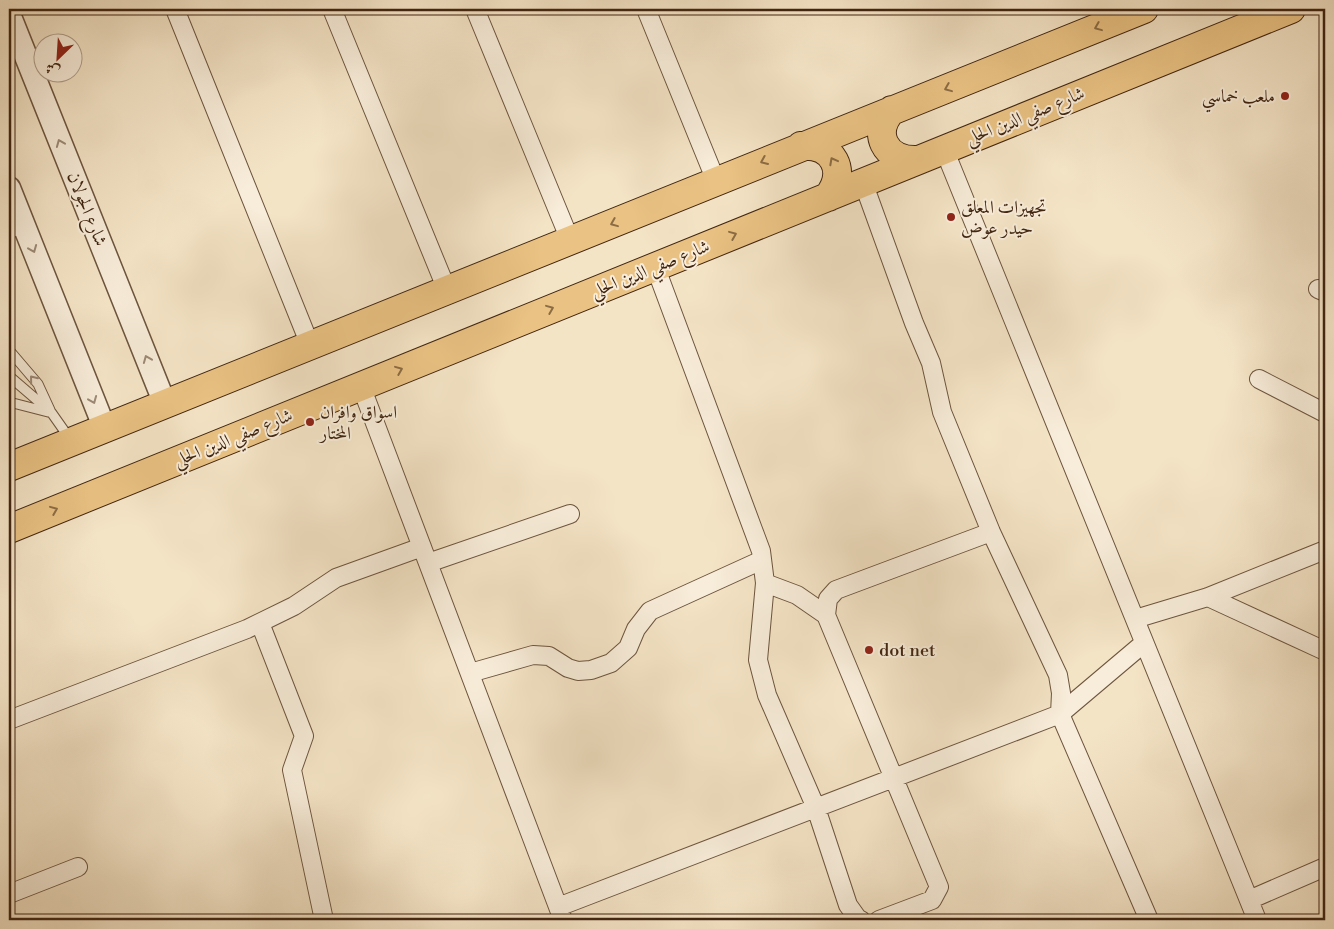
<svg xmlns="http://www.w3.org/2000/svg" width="1334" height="929" font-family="'Libre Bodoni',Amiri,serif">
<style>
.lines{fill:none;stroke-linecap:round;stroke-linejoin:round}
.service-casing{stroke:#6d553e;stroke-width:11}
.minor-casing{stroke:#6d553e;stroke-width:20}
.tertiary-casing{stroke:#6d553e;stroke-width:25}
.primary-casing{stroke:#402511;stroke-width:30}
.service{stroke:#f8edda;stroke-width:9}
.minor{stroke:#f8edda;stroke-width:18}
.tertiary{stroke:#f8edda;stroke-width:22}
.primary{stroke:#eac283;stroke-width:28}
.oneway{stroke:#8c6c44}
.oneway2{stroke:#9c8976}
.poi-dot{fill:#8f2418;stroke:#f8edda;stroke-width:2}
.labels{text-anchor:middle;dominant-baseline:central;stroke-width:4;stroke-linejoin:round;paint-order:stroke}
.poi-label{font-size:18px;fill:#402511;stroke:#f8edda;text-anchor:start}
.street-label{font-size:18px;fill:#402511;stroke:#f8edda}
</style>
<rect width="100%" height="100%" fill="#f4e4c6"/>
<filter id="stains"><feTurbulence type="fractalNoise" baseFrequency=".004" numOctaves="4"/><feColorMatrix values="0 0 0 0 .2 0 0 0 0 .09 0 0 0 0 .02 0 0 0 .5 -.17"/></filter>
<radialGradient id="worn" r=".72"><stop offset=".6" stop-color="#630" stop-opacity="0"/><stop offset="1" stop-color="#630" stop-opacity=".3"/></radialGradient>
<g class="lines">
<!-- service casing -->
<g class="service-casing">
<path id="service" d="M9,350L38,384L50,410
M9,376L51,412L70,439
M9,402L48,412"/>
</g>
<!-- minor casing -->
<g class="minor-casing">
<path id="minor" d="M175,9L310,345
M332,9L447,290
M475,9L570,240
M646,9L716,181
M944,149L1257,920
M863,182L914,323L931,363L942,412L991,532L1058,675L1061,693L1060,714L1149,920
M9,229L23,223
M655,266L761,551L765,583L758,660L767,695L816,808L848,905L858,919L861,920
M1318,289L1325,292
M1259,379L1325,413
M361,386L563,920
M428,563L570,514
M765,583L797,595L826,615
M1208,597L1325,651
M1135,619L1208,597L1325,550
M260,623L304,736L292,770L324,920
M470,673L533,655L549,656L568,668L578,671L591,670L611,663L628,648L636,629L650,611L762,560
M9,720L247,629L294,606L336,578L422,547
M9,894L78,867
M1249,900L1325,867
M558,907L1060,714L1144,643
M879,920L932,900L939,887L826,615L828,599L836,590L991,532"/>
</g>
<!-- tertiary casing -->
<g class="tertiary-casing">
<path id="tertiary" d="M9,14L165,404
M9,188L105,429"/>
</g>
<!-- primary casing -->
<g class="primary-casing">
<path id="primary" d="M892,110C871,133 885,160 915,160
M801,146C833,143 848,171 828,197
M9,467L1144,9
M9,529L1291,9"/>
</g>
<!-- service -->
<use href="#service" class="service"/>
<!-- minor -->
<use href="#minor" class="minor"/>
<!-- tertiary -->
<use href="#tertiary" class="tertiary"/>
<!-- primary -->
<use href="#primary" class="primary"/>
</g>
<!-- one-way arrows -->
<defs><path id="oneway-chevron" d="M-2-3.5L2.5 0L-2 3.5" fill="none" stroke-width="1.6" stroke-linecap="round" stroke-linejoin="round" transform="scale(1.25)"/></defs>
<g class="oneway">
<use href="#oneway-chevron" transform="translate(1098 27) rotate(158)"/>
<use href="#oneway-chevron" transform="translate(948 88) rotate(158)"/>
<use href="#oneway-chevron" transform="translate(764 161) rotate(157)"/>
<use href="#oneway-chevron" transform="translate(833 161) rotate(-118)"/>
<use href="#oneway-chevron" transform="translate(614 223) rotate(158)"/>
<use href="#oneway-chevron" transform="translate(733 235) rotate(-22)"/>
<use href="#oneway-chevron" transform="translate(550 309) rotate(-22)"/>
<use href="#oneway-chevron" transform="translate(399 370) rotate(-22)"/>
<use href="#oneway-chevron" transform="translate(54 510) rotate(-22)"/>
</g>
<g class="oneway2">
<use href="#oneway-chevron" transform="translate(60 143) rotate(-112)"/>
<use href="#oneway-chevron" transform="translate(33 249) rotate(68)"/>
<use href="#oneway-chevron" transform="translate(147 359) rotate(-112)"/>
<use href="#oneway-chevron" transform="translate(33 379) rotate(-129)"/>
<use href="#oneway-chevron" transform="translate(93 400) rotate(68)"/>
</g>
<!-- markers -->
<g class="poi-dot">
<circle cx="1285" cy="96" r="5"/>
<circle cx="951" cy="217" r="5"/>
<circle cx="310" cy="422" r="5"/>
<circle cx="869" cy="650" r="5"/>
</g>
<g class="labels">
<!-- poi labels -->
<g class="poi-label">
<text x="1275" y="96" text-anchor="end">ملعب خماسي</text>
<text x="961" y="207">تجهيزات المعلق<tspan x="961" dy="21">حيدر عوض</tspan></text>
<text x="320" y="412">اسواق وافران<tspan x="320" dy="21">المختار</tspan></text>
<text x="879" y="650">dot net</text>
</g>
<!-- street labels -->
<g class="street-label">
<text transform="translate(1025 116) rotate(-22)">شارع صفي الدين الحلي</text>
<text transform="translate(87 209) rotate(68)">شارع الجولان</text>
<text transform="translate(650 269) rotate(-22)">شارع صفي الدين الحلي</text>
<text transform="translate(233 438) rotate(-22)">شارع صفي الدين الحلي</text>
</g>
</g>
<!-- margin -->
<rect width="1334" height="929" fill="none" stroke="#f4e4c6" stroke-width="30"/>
<rect x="10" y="10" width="1314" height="909" fill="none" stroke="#402511" stroke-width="2.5"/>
<rect x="15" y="15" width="1304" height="899" fill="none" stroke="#402511"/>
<!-- north arrow -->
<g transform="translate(58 58) rotate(205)"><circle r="24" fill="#f8edda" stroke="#ae9d8a"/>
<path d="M0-4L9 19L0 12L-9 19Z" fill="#8f2418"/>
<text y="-8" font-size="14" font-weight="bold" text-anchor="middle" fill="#402511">ش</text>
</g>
<rect width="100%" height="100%" filter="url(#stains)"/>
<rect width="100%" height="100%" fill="url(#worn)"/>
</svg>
